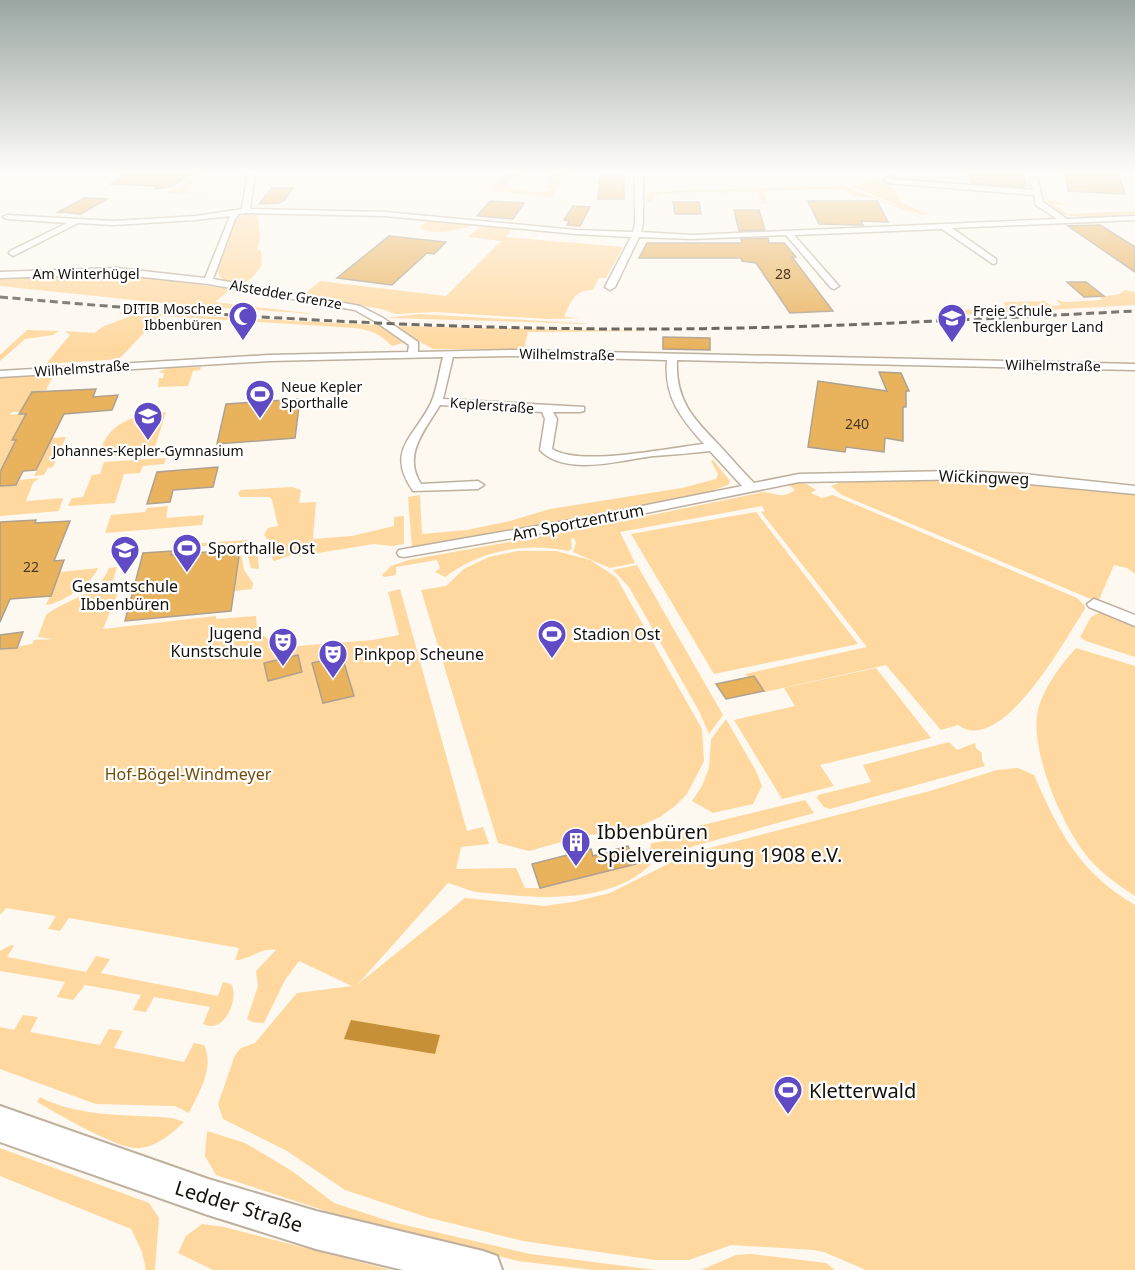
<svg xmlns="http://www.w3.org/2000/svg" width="1135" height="1270" font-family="'Noto Sans',sans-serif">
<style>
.green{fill:#ffd89f}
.water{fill:#c69039}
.building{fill:#e9b25d;stroke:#aea190;stroke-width:1.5}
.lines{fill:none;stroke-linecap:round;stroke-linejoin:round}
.minor-casing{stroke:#bdb09e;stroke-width:3}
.secondary-casing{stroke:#bdb09e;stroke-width:4}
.minor{fill:#fff;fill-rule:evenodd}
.secondary{fill:#fff;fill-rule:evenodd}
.rail{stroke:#59554e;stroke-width:3;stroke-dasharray:8 4.5;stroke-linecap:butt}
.labels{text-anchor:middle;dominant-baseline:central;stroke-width:4.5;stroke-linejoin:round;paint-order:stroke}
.far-street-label{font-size:14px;fill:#14100a;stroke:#fff}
.number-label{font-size:14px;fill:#49381f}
.far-poi-label{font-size:14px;fill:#14100a;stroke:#fff;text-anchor:start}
.street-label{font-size:16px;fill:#14100a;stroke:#fff}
.poi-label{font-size:16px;fill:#14100a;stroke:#fff;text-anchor:start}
.park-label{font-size:16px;fill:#714c08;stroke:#fff}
.near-poi-label{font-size:20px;fill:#14100a;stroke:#fff;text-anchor:start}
.near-street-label{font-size:20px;fill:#14100a;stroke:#fff}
</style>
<rect width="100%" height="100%" fill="#fdf8f0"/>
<!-- green -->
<path class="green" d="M188,171H203L185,192H232L166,193L173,187L179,188L192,177L184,174Z
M560,171H568L551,198L493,190L504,174L525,175L509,182L507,188C520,191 539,195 551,189L542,187L541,184L549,183L548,175Z
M870,174L874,178L885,179L880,181V184L893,187L903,203L929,214L921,215L852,186L870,182L872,180Z
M843,186L906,209L930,224L909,212L873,198L852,196L847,191L842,189L766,190L763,192L767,202L765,204H761L758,192L725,191V194L719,192L663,193L654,197L651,202H647L648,192Z
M1047,199L1066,204L1054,205L1068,214L1135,211V214C1114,215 1054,226 1047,199Z
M246,215H258L260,238L257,249L261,251L262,265C249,283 244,287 222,280L217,271L237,218Z
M428,221L473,225C459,230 432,236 419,228Z
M483,226L512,229L506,237L623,247L606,278H599L593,290C574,290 571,302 564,317L581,318L548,319L435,312L396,314L381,309L303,295L320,281L446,296L501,241L467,237Z
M111,273L231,289L215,302L316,314L191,306L0,286V276Z
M1124,290L1135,292V305L957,315L949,311L1007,307L1003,303L1006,302L1045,301L1052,306L1061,305L1056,300L1066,302L1102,300L1100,297L1120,294Z
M121,312L380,325L403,343L392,346C380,334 371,330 355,328L160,316L119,359L46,364L70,335L65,331L94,333L104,326L131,316L119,314Z
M419,314L596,324L386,318Z
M392,326L655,331L528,332L524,349H433Z
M27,330L59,331L53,335L25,339L0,361V355Z
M201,367L200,370L193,371L188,386L158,387L159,378H163L164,373L158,372L169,368Z
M54,374L46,390L32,392L21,412H12L10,415L27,413L13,440H17L0,470V378Z
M166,412L153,453L138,456H99C107,421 135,415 166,412Z
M66,437L53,467L48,468L44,475L34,476L52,438Z
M166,458L164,464L143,466L140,473L124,474L115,503L68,506L72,498L83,497L92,475L100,474L104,462Z
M713,460L730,481L728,485L711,491L556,523L412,548L408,497L420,495L422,534L467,530L510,521L550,509L682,488L716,479L718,474L711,461Z
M39,478L33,483L26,501L63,498L59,511L0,516V480L3,486L17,485L20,480Z
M920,479H986L1135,493V574L1127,568L1114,565L1098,602L842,495L831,486L839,483Z
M793,482C801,482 809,484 816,490L811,493L822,498L833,495L1077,598L1085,606V609C1065,639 1002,757 958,725L941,730L886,665L765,692L755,678L749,679L745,674L867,647L761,512L765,511L762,506L620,532L635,563L610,568L573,552L576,543L574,538L571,539L572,548L569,551C525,542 481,550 445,577L435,572L440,568L437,560L396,567V575L384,577L382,575L391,566L409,560L598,526L764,492C778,494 782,499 795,490L786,483Z
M292,487L301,490L299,503L316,502L313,539L352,536L394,526V517L404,516V544L392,546L374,544L300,556L298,553L274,561L272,559L270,542L264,535L268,528L278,526L272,500L270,497H240L238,493L241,490Z
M168,506L166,518L204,515L202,525L105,533L111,515L145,512L147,508Z
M756,512L858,644L714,674L631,534Z
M247,540L257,545L259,569L251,568L246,548L242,544L172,548V545Z
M240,549L244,570L253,583L252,589L234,591Z
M518,551H556L590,560L616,577L702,729L704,761L687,794L675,806L660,817L637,827L614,833L588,835L575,833L576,838L529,851L498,843L421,590L446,586L464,569L489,557Z
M637,565L723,715L709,734L699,711L629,587L613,570Z
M117,567L111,588H120L103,629L216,616V619L256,616L257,630L275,645L285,647L373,640L399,635L388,592L400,589L467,831L483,827L489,844L461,847L456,869L516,868L525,888H540L649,861L651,864C614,902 545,899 498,894C488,893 475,893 466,889C460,887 455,885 448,883L358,984L465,898L544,906L573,902L610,893L686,855L702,850L930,791L997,770L1018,768L1034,775C1059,832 1079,872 1135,905V1270H866L824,1252L814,1250L731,1245L689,1260H655L523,1241L426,1217L345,1190L287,1151L223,1119L218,1104L235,1055L241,1048L255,1043L297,993L352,986L299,961L285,980L264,1023L252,1022L247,1019L258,986L256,971L276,950C261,947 250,960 235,960L239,948L69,918L60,931L48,929L56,916L6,908L0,915V650L32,644L34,640L53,639L38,637L46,615C66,599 99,595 109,568Z
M98,568C93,583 60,604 46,605L60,572Z
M1102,611L1135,624V657L1086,641L1080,637L1091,617Z
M1076,648L1135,666V896C1120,886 1105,876 1092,862C1064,832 1029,751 1038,710C1044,687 1061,665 1076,648Z
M876,668L931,738L820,765L834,786L782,799L734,720L795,706L784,688Z
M726,719L756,771L762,786L753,804L713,813L692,801L702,786L709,768L711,739Z
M949,742L957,750L975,743L976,748L982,753V760L985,766L830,809L824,807L817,798L818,795L871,782L863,765Z
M805,800L814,813L694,846L656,862L650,850L651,843L673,840L670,833Z
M11,945L14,946L7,957L86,972L96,956L110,959L101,973L218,996L223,982L231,984C239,995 228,1025 212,1026C209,1026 206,1025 203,1024L210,1007L154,997L146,1012L133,1010L141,995L85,985L73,1000L57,997L65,982L0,971V951Z
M23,1015L38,1017L30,1032L100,1045L109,1029L123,1031L114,1048L184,1062L194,1043L204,1045C215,1068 199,1092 189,1113L175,1106L96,1104L0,1069V1027L14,1030Z
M40,1097C80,1118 128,1114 172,1118L184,1122C171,1134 158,1146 140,1148C119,1151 57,1113 37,1102Z
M207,1131L245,1143L292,1171L334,1203L392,1222L530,1254L656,1270H593L518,1261L332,1213L216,1175L205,1156Z
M0,1148L149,1203L159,1218L155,1270H146L142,1252L131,1229L0,1176Z
M202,1224L224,1227L391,1270H213L178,1253L186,1236Z
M751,1254L826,1263L835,1270H701L736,1255Z"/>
<!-- water -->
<path class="water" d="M351,1020L440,1035L435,1054L344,1039Z"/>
<!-- building -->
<path class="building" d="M129,171H187L183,174H188L173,186L155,189L157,186L111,184Z
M967,171H1020L1028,185L1022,184L1024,187L972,183Z
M1065,171L1118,173L1125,194L1068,191Z
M600,176H624V199H598Z
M272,188H293L285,200L279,203L259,204Z
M84,198L107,199L81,214L58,212Z
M490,201L524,203L513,219L477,216Z
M808,201H877L888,222L861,221L863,225L819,224Z
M673,202H699L701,214H675Z
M573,206L590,207L580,226L567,225L569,221L564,220Z
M734,210H759L765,230L739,231Z
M1100,225L1135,247V272L1068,226Z
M389,236L446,242L434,254L427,253L392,285L337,278Z
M768,238L769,243H784L796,257H792L833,311L790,313L756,263L742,261L741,258H639L647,243H742L741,239Z
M1067,282H1086L1104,296L1084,297Z
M663,337L710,338V350L663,349Z
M879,372L901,373L909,391H906V407H903V441L885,438L884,452L846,447L845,452L808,447L818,381L887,391Z
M96,389L93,397L118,395L112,410L64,414L36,470L23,471L16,485L0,486V472L16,440H12L26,414H19L32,392Z
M300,399L295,438L217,444L226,404Z
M218,467L213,487L173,490L170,502L147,504L157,472Z
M36,520L35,523L70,521L54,561L64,560L51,596L10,599L0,622V522Z
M240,549L231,611L125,621L143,553L172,551L171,555Z
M23,632L17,648L0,649V635Z
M298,655L302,672L268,681L264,663Z
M342,656L354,696L323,703L312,663Z
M754,676L764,691L726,699L716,684Z
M628,846L636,864L540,888L532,864L591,849L593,856Z"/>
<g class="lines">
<!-- minor casing -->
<g class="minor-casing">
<path id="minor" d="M248,171H255L250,209L385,212L576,230L633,232L635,224V171H643V224L641,232L692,235L1057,219L1036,205L1034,195L888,183L884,181L889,175L892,179L1033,190L1030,179L1037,177L1043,202L1067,219L1135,216V220L952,228L996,259V263L993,264L942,229L794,235L837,284L839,286L834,289L831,288L786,235L692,239L639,237L615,287L610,290L605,287L631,237L576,234L385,216L246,213L239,214L235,219L213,279L360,306L383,318L418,342V352L512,350L1135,364V370L677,360C675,400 693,418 719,445C730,457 742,471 754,483L799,474L956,471L1023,474L1135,486V494L978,479L799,482L582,526L404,557L399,556L397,553L399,550L582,518L742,486L710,451C691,453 672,455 653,456C622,460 565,477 540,450L545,419L542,412L440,405C425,430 402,455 421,484L478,481L484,485L478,489L413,491C385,450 414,438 431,403C437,390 439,372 443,357L269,361L0,377V371L269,355L408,352L409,345L376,322L355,310L208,284L116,274L0,278V272L116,268L205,278L230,216L196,220L114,225L78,223L13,256L9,253L10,251L67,223L7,219L3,217L7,215L114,221L196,216L242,209ZM512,356L667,360C664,397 680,417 704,444C667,448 581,467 552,449L557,419L553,412H580L584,411V407L443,399L453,357Z
M1094,599L1135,615V626L1089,607L1087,604Z"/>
</g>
<!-- secondary casing -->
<g class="secondary-casing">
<path id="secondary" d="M0,1106L208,1179L316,1211L483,1251L497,1256L502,1270H403L316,1249L208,1215L0,1142Z"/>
</g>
<!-- minor -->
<use href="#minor" class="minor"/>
<!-- secondary -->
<use href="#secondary" class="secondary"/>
<!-- rail -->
<path class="rail" d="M0,297C222,317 444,330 667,329C823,328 979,319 1135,311"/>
</g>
<!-- sky -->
<linearGradient id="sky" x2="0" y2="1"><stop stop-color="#9aa6a2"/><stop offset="0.49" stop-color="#fefcf8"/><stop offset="1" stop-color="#fefcf8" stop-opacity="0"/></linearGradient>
<rect width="1135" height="349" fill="url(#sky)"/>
<!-- icons -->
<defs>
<g id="mosque-pin" transform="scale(1.5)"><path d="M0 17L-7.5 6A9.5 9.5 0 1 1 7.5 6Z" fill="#614bc4" stroke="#fff"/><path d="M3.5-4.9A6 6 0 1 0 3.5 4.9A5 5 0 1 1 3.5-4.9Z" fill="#fff"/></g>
<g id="school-pin" transform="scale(1.5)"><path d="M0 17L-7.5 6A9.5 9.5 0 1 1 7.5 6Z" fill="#614bc4" stroke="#fff"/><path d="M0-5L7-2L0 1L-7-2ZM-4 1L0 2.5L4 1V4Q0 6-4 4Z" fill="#fff"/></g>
<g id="stadium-pin" transform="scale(1.5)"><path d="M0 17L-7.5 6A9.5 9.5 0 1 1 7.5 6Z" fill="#614bc4" stroke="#fff"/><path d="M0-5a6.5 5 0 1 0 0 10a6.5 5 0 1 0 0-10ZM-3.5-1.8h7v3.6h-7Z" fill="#fff"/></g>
<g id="theatre-pin" transform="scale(1.5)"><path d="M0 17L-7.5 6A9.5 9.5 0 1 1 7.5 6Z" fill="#614bc4" stroke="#fff"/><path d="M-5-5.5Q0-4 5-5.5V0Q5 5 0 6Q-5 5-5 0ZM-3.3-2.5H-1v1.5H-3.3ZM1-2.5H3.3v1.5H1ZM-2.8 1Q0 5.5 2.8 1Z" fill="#fff"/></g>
<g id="building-pin" transform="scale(1.5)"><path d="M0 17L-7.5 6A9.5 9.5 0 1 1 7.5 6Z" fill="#614bc4" stroke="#fff"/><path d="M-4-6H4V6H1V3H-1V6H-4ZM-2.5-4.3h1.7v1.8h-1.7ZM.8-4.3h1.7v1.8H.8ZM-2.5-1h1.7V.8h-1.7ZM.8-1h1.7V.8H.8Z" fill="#fff"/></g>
</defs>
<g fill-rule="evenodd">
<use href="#mosque-pin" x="243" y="316"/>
<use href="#school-pin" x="952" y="318"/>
<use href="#stadium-pin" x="260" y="394"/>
<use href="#school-pin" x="148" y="416"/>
<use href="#stadium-pin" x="187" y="548"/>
<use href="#school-pin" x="125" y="550"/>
<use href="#stadium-pin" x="552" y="634"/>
<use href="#theatre-pin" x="283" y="642"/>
<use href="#theatre-pin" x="333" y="654"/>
<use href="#building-pin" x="576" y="842"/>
<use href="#stadium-pin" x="788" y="1090"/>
</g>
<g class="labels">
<!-- far-street labels -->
<g class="far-street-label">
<text x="86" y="273">Am Winterhügel</text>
<text transform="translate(286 294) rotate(10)">Alstedder Grenze</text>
<text transform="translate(567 354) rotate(1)">Wilhelmstraße</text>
<text transform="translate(1053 365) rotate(1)">Wilhelmstraße</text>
<text transform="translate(82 368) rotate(-4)">Wilhelmstraße</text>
<text transform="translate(492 405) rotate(4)">Keplerstraße</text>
</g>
<!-- number labels -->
<g class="number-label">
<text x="783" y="273">28</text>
<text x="857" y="423">240</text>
<text x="31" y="566">22</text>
</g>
<!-- far-poi labels -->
<g class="far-poi-label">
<text x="222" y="308" text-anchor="end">DITIB Moschee<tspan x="222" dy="16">Ibbenbüren</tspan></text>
<text x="973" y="310">Freie Schule<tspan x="973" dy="16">Tecklenburger Land</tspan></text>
<text x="281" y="386">Neue Kepler<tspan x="281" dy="16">Sporthalle</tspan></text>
<text x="148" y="450" text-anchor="middle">Johannes-Kepler-Gymnasium</text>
</g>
<!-- street labels -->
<g class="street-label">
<text transform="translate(984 477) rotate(2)">Wickingweg</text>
<text transform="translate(578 522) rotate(-11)">Am Sportzentrum</text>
</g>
<!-- poi labels -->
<g class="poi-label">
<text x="208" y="548">Sporthalle Ost</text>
<text x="125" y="586" text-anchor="middle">Gesamtschule<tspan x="125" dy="18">Ibbenbüren</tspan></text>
<text x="262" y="633" text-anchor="end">Jugend<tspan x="262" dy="18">Kunstschule</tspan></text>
<text x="573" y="634">Stadion Ost</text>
<text x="354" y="654">Pinkpop Scheune</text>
</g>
<!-- park labels -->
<g class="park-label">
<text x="188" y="774">Hof-Bögel-Windmeyer</text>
</g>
<!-- near-poi labels -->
<g class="near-poi-label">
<text x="597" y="831">Ibbenbüren<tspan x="597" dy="23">Spielvereinigung 1908 e.V.</tspan></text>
<text x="809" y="1090">Kletterwald</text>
</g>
<!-- near-street labels -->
<g class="near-street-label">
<text transform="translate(239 1206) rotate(17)">Ledder Straße</text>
</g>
</g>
</svg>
